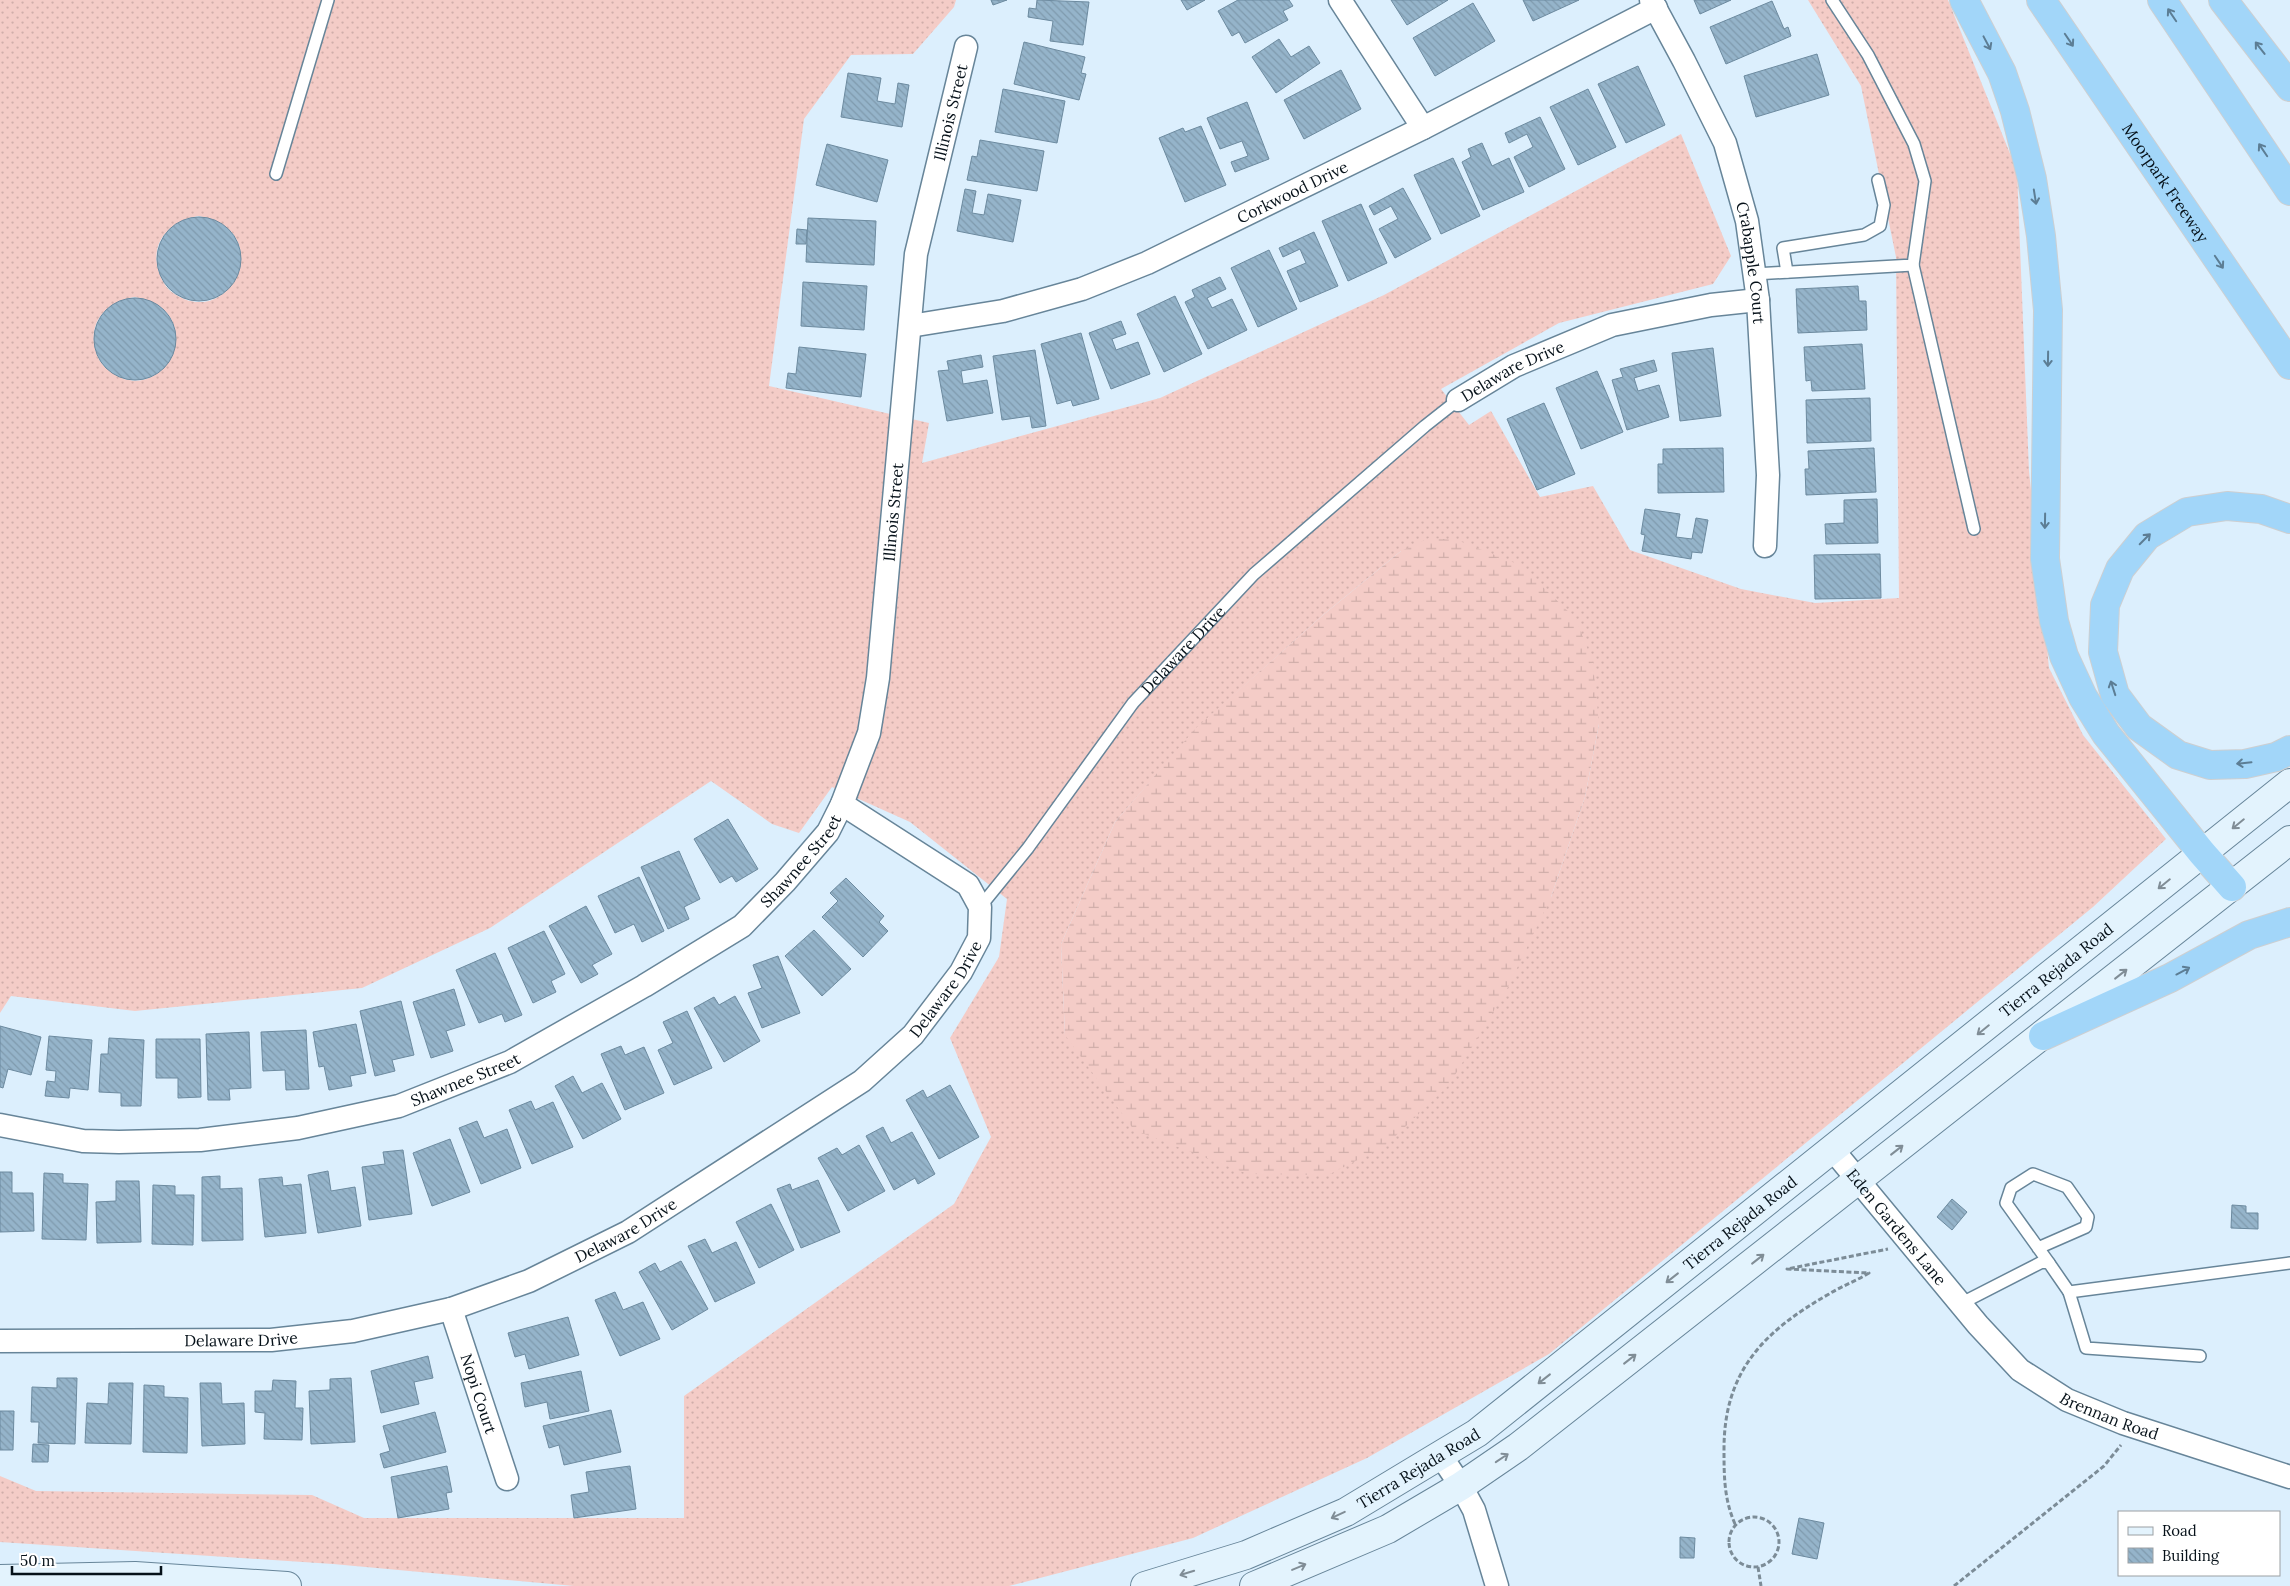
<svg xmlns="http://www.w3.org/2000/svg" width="2290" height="1586" font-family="Lora,serif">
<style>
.grass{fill:url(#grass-dots);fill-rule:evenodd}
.wetland{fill:url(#wetland-marsh)}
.building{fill:url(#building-back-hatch);stroke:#6c8a9f}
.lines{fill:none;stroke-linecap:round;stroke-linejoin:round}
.lane-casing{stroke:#678599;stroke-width:14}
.street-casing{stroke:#678599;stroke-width:25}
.secondary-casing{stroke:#678599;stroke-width:30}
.highway-casing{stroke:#cdcfd1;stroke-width:30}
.path{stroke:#7c8c97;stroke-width:3;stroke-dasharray:5 2.5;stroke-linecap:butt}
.lane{stroke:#fff;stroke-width:11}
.street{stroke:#fff;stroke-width:22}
.secondary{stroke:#e3f3fd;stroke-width:28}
.highway{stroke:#a2d6f9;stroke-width:28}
.oneway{stroke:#5c7d94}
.oneway2{stroke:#808d96}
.labels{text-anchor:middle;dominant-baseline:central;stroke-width:4;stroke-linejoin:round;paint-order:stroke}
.street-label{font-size:16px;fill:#061119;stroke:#fff}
</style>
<defs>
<pattern id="grass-dots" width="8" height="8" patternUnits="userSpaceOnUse" patternTransform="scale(1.25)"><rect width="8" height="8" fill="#f4ccc7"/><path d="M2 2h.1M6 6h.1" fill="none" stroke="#d0aeaa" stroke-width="1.8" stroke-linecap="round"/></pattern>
<pattern id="wetland-marsh" width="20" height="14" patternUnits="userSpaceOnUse" patternTransform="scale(1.25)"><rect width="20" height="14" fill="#f4ccc7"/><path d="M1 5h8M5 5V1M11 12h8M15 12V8" fill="none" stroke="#d0aeaa"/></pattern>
<pattern id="building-back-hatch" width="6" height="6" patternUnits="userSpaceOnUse" patternTransform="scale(1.25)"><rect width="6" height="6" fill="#95b4ca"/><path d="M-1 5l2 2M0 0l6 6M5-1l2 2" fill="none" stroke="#7f9aad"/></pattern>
</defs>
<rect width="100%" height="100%" fill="#dceffd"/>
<!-- grass -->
<path class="grass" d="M0,0H956L954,7L913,54L851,55L804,119L769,386L929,423L922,463L1160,398L1384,295L1681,134L1731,256L1713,284L1559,323L1441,389L1469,425L1491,411L1540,497L1593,486L1630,550L1741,589L1815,603L1899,598L1896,257L1861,86L1808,0H1948L2017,171L2029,471L2049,668L2083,735L2166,839L2093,907L1549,1354L1367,1458L1193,1538L1009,1586H574L333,1564L0,1542V1476L36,1491L312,1495L364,1518H684V1396L954,1204L991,1137L950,1038L999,957L1007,899L910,822L832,787L799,833L772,824L711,781L490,928L362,988L135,1011L11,996L0,1013ZM198,216C274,228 236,320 184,299C176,295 168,291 164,283C145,250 164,222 198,216ZM134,297C212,309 166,407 114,374C106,369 100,363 97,355C86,324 104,303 134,297ZM1401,551L1599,724L1585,797L1551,897L1065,1035L1061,944L1115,822L1197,728L1323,615Z"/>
<!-- wetland -->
<path class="wetland" d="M1429,538L1457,540L1520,565L1576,619L1593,663L1599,724L1585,797L1551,897L1508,987L1449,1085L1385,1146L1328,1175L1248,1174L1134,1130L1065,1035L1061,944L1115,822L1196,728L1323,615L1401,551Z"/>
<!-- building -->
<path class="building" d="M991,0H1007L993,5Z
M1037,0L1089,2L1083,45L1050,41L1053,21L1028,17L1029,8L1036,9Z
M1181,0H1205L1187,10Z
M1238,0H1289L1293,6L1283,11L1288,20L1245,43L1239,32L1232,36L1218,11Z
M1391,0H1448L1407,25Z
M1523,0H1579L1533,21Z
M1694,0H1731L1700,14Z
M1772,1L1784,29L1788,27L1791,36L1726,64L1710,27Z
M1473,3L1495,41L1435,76L1413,38Z
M1279,39L1291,57L1309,46L1320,63L1276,93L1252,57Z
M1024,42L1085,57L1081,73L1086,74L1079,100L1014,84Z
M1817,54L1829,95L1756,117L1744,76Z
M1638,66L1665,125L1626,143L1598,84Z
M1341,70L1361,109L1304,139L1284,100Z
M848,73L881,78L877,101L895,104L898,83L909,85L902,127L841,117Z
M1003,89L1065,101L1057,143L995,132Z
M1588,89L1616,147L1578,165L1550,107Z
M1247,102L1269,159L1235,172L1231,162L1248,156L1242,141L1220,149L1207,118Z
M1540,117L1565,169L1529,187L1514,157L1533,147L1527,134L1509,143L1505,133Z
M1201,126L1226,185L1185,202L1159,138L1183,128L1185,132Z
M980,140L1044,151L1037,191L967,180L972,156L977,157Z
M1482,143L1492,166L1509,158L1524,192L1483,210L1462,162L1471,157L1468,149Z
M827,144L888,160L877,202L816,185Z
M1453,158L1480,216L1441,234L1414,175Z
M1403,188L1431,239L1395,258L1379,229L1398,219L1391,206L1374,215L1369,206Z
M965,189L976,191L972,213L984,215L988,194L1021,200L1013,242L957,231Z
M1361,204L1387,263L1348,281L1322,221Z
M157 259a42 42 0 1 1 84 0a42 42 0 1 1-84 0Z
M808,218L876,221L874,265L806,262Z
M797,229L807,230L806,244H796Z
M1314,232L1338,286L1300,302L1287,271L1306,263L1300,249L1283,257L1279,248Z
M1269,250L1297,309L1258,327L1231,268Z
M1220,277L1226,289L1207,298L1212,308L1232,299L1247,330L1208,349L1185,302L1195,297L1192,290Z
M803,282L867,286L864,330L801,326Z
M1858,286L1859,301H1866L1867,330L1798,333L1796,289Z
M1175,296L1202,354L1164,372L1137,314Z
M94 339a41 41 0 1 1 82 0a41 41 0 1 1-82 0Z
M1121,321L1126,334L1112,339L1116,350L1138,342L1150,374L1111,389L1089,333Z
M1081,333L1099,399L1073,406L1071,400L1057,404L1041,344Z
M1862,344L1865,389L1812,391L1811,380L1806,381L1804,347Z
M799,347L866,354L861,397L786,388L788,373L796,374Z
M1713,348L1721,416L1680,421L1672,353Z
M1035,350L1046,426L1032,428L1030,416L1002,420L993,356Z
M981,355L983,367L961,371L963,384L987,380L993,413L947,421L938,371L949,370L947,361Z
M1654,360L1657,371L1634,378L1638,391L1659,385L1669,417L1627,430L1612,380L1623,377L1620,369Z
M1597,371L1623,432L1581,449L1556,388Z
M1870,398L1871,441L1807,443L1806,400Z
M1544,403L1575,474L1537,490L1507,419Z
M1723,448L1724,492L1658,493V464H1663V449Z
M1874,448L1876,492L1806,495L1805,469H1809L1808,451Z
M1877,499L1878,543L1826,544L1825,524L1844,523V500Z
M1645,509L1680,514L1676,537L1692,539L1696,518L1708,520L1702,553L1692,552L1691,559L1642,551L1645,535L1641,534Z
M1880,554L1881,598L1815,599L1814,555Z
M728,819L758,869L736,882L732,876L720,883L694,839Z
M679,851L700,899L684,907L689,919L668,929L641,867Z
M639,877L664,931L642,942L634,924L615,933L598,896Z
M846,878L884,916L879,922L888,931L863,957L822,917L838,901L830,893Z
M586,906L612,954L592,965L598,974L581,983L549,926Z
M814,930L851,969L822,996L785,956Z
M544,931L565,974L551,981L556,992L533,1003L508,948Z
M495,953L522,1015L505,1022L502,1014L479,1023L456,970Z
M778,956L800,1013L762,1028L748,993L762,988L753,965Z
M454,989L465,1025L446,1031L453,1051L431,1058L413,1002Z
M735,996L760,1041L724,1062L694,1008L714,997L719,1005Z
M401,1001L414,1055L392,1060L395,1071L375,1076L360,1011Z
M687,1011L712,1068L674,1085L658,1050L673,1043L663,1022Z
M356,1024L366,1073L350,1076L352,1086L329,1090L324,1066L319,1067L313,1032Z
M0,1026L41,1037L31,1075L8,1069L3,1088L0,1087Z
M306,1030L309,1089L286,1090L285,1070L263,1071L261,1032Z
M249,1032L251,1088L229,1089L230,1100H208L206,1034Z
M49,1036L92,1040L88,1090L70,1088L69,1098L45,1096L47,1081L55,1082L56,1071L46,1070Z
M109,1038L144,1040L141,1106H121V1093L99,1092L101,1054H108Z
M156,1039H200L201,1097L178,1098V1078H156Z
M621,1046L625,1055L644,1047L664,1093L625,1110L601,1054Z
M573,1076L582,1093L602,1083L621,1119L583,1139L555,1086Z
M950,1085L979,1137L939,1159L906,1100L923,1090L927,1098Z
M531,1101L535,1110L553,1102L573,1147L532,1164L509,1110Z
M477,1121L484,1138L507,1129L521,1168L481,1184L459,1128Z
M883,1127L891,1143L912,1132L935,1174L918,1184L915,1178L894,1190L866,1136Z
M450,1139L470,1192L432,1206L413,1153Z
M859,1145L885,1191L848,1211L818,1158L837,1148L842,1155Z
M403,1150L412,1214L369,1220L362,1167L385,1164L383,1152Z
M328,1171L331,1191L355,1187L361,1226L318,1233L308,1175Z
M0,1172H12V1193H33L34,1231L0,1232Z
M44,1173L63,1174V1183L88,1184L86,1240L42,1239Z
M220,1176V1189L242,1188L243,1240L202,1241V1177Z
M282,1177L283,1186L301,1184L306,1233L265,1237L259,1179Z
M818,1180L840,1232L801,1248L777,1189L790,1184L792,1190Z
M116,1181H139L141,1242L97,1243L96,1202L116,1201Z
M153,1185L175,1186V1195H194L193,1245L152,1244Z
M1952,1199L1967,1212L1952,1230L1937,1217Z
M771,1204L794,1250L759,1268L736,1222Z
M2232,1205L2246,1206V1213H2258V1229L2231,1228Z
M705,1239L712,1253L736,1242L755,1283L715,1302L688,1246Z
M681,1261L708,1309L672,1330L639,1272L655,1263L660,1272Z
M615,1292L623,1310L643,1302L660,1339L620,1356L595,1300Z
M568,1317L579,1355L529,1369L525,1354L515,1357L508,1333Z
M428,1356L433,1378L414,1382L419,1404L381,1413L371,1371Z
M581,1371L589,1411L550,1419L547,1402L525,1407L521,1383Z
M57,1378H77L75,1444L38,1443L39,1422H31L32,1387L57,1388Z
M351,1378L355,1442L311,1444L309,1391L330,1390V1379Z
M273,1380L296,1381L295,1408H303L302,1440L264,1439L265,1413L255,1412V1391H272Z
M109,1383H133L131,1444L85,1443L87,1403L108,1404Z
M200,1383H221L222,1404L244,1403L245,1444L202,1446Z
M144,1385L164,1386V1397L188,1398L187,1453L143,1452Z
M611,1410L621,1452L564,1465L559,1445L549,1448L543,1426Z
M0,1411H14L13,1450H0Z
M435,1412L446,1452L384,1468L380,1454L390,1451L383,1426Z
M33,1444L49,1445L48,1462H32Z
M447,1466L452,1492L446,1493L449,1509L398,1518L391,1477Z
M630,1466L636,1509L574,1518L571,1495L589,1492L586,1472Z
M1799,1518L1824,1523L1817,1559L1792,1554Z
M1680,1537L1695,1538L1694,1558H1680Z"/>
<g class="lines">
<!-- lane casing -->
<g class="lane-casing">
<g id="lane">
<path d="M276,174L328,0"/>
<path d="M1913,265L1974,529"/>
<path d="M1787,272L1783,248L1864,235L1880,226L1884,205L1878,180"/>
<path d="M1754,274L1913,265L1925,181L1914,144L1868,55L1832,0"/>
<path id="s1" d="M980,907L1028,848L1133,703L1254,574L1425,426L1458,400"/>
<path d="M2038,1248L2086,1227L2088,1217L2067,1187L2033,1174L2011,1188L2006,1203L2049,1263"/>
<path d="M2069,1292L2086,1348L2200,1356"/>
<path d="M1960,1304L2042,1262L2049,1263L2069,1292L2290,1263"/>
</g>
</g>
<!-- street casing -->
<g class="street-casing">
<g id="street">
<path d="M1340,0L1423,128"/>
<path id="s2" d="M1651,0L1684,61L1725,143L1747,221L1758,300L1768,475L1765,546"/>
<path id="s3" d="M910,326L1003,311L1082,289L1147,263L1423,128L1656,8"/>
<path id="s4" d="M1458,400L1514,366L1612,325L1711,305L1758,300"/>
<path id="s5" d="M0,1125L83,1141L119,1142L200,1140L298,1128L399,1106L510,1062L644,986L742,926L785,882L828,832L842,804L869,733L878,678L916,254L966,47"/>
<path id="s6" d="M1833,1150L1978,1325L2020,1370L2067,1400L2123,1423L2290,1477"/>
<path id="s7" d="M451,1309L507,1479"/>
<path id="s8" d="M0,1341L271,1340L353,1331L451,1309L529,1281L628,1232L862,1081L913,1035L961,972L979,938L980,907L968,885L842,804"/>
<path d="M1441,1456L1461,1486L1474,1510L1497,1586"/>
</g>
</g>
<!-- secondary casing -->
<g class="secondary-casing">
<g id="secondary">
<path d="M0,1579L135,1576L287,1586"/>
<path id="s9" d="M1145,1586L1246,1555L1346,1512L1477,1433L2290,783"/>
<path d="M1254,1586L1388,1529L1461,1486L1518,1447L2290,840"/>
</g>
</g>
<!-- highway casing -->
<g class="highway-casing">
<g id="highway">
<path d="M1964,0L2002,73L2015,111L2032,179L2041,236L2048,310L2045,559L2054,621L2064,656L2083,697L2106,734L2202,853L2232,887"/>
<path id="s10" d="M2041,0L2290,365"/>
<path d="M2162,0L2290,191"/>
<path d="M2223,0L2290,87"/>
<path d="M2290,519L2261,509L2227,506L2187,512L2147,536L2120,569L2105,605L2103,652L2115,695L2139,727L2178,755L2210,765L2245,764L2276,757L2290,750"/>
<path d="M2043,1036L2170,978L2249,935L2290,922"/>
</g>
</g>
<!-- path -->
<path class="path" d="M1729 1542a25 25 0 1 1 50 0a25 25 0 1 1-50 0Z
M1735,1524C1724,1499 1724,1476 1724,1449C1724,1371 1764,1331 1829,1294C1842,1286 1856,1281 1869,1273L1787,1269L1888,1249
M1758,1567L1761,1586
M1954,1586L2104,1466L2121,1445"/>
<!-- lane -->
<use href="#lane" class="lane"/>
<!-- street -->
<use href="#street" class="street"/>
<!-- secondary -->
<use href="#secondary" class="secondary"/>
<!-- highway -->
<use href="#highway" class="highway"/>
</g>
<!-- one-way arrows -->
<defs><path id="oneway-shaft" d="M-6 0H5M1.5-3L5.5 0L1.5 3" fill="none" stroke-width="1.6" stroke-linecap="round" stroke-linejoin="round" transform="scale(1.25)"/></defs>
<g class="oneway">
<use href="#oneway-shaft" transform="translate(2172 15) rotate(-124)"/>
<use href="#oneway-shaft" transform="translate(2069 40) rotate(56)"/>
<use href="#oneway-shaft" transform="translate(1987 43) rotate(62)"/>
<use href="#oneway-shaft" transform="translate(2260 48) rotate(-128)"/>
<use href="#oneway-shaft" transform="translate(2263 150) rotate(-124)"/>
<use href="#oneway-shaft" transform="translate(2035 197) rotate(81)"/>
<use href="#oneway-shaft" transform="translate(2219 262) rotate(56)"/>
<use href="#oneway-shaft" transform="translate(2048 359) rotate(91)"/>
<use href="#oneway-shaft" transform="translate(2045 521) rotate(91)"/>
<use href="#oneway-shaft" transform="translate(2145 539) rotate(-45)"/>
<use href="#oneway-shaft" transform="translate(2113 688) rotate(-108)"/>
<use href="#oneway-shaft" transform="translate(2244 763) rotate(174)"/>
<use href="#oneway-shaft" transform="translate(2183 971) rotate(-28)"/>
</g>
<g class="oneway2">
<use href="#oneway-shaft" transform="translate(2238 824) rotate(141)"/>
<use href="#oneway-shaft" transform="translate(2164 884) rotate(141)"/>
<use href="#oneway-shaft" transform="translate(2121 974) rotate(-38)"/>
<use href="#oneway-shaft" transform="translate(1983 1030) rotate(141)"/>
<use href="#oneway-shaft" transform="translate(1897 1150) rotate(-38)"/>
<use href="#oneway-shaft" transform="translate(1758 1259) rotate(-38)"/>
<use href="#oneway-shaft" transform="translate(1672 1278) rotate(142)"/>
<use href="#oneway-shaft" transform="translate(1630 1359) rotate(-38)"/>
<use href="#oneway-shaft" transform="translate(1544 1379) rotate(142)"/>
<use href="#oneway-shaft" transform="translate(1502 1458) rotate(-34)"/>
<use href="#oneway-shaft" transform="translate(1338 1515) rotate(155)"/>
<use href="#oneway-shaft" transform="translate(1299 1567) rotate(-23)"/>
<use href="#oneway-shaft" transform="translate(1187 1573) rotate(163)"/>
</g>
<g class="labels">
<!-- street labels -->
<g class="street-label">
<text stroke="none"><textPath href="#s5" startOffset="1654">Illinois Street</textPath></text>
<text stroke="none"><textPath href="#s10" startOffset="221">Moorpark Freeway</textPath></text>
<text stroke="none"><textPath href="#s3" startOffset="408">Corkwood Drive</textPath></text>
<text stroke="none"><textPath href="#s2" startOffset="284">Crabapple Court</textPath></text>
<text stroke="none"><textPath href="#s4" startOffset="62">Delaware Drive</textPath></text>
<text stroke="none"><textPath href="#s5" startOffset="1249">Illinois Street</textPath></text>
<text stroke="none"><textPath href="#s1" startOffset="328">Delaware Drive</textPath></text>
<text stroke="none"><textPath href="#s5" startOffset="880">Shawnee Street</textPath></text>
<text stroke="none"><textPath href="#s9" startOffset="1109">Tierra Rejada Road</textPath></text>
<text stroke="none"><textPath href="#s8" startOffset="1051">Delaware Drive</textPath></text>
<text stroke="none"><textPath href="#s5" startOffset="475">Shawnee Street</textPath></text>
<text stroke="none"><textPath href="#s9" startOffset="704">Tierra Rejada Road</textPath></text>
<text stroke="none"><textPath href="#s6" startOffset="100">Eden Gardens Lane</textPath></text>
<text stroke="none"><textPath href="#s8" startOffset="646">Delaware Drive</textPath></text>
<text stroke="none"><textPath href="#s8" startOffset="241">Delaware Drive</textPath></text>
<text stroke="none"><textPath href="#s7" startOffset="89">Nopi Court</textPath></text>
<text stroke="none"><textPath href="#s6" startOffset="390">Brennan Road</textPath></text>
<text stroke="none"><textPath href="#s9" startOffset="299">Tierra Rejada Road</textPath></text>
</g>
</g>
<!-- legend -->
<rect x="2118" y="1511" width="162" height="65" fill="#ffffff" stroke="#9ba0a3"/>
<rect x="2128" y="1527" width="25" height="8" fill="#e3f3fd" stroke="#9ba0a3"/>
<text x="2162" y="1536" font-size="15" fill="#061119">Road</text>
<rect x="2128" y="1548" width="25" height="15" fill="url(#building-back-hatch)" stroke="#9ba0a3"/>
<text x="2162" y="1561" font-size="15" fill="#061119">Building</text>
<!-- scale -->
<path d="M12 1566v8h149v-8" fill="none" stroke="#061119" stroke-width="2.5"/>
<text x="20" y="1566" font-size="15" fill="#061119" stroke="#ffffff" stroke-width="4" paint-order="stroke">50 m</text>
</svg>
